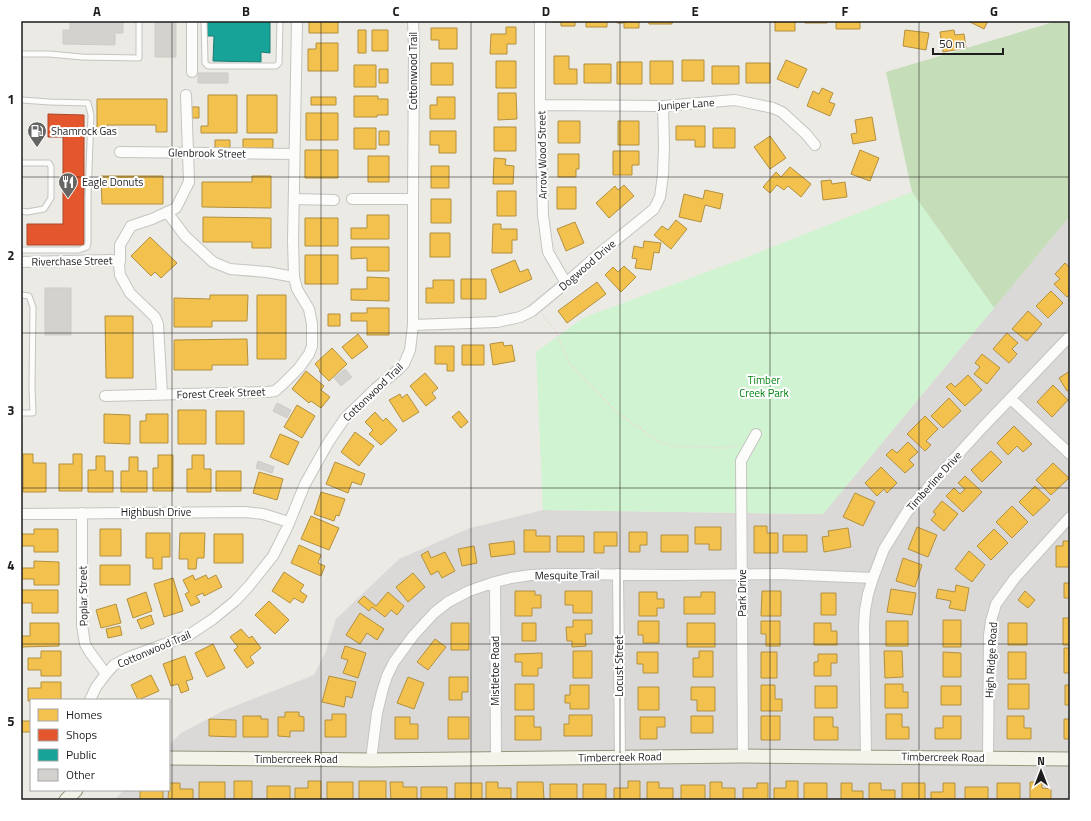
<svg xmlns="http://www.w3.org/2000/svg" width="1091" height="821" font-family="'Titillium Web',sans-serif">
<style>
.residential{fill:#dbd9d7}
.forest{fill:#c5ddb8}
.park{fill:#d0f4d1}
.homes{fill:#f2c14e;stroke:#b2903f}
.shops{fill:#e4572e;stroke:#a84629}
.public{fill:#17a398;stroke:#197b73}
.building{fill:#d4d2ce;stroke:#cfcbc6}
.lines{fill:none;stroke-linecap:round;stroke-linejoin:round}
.lane-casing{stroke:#c4c4c1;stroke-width:7}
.street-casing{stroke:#c4c4c1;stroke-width:12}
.secondary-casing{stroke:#94967c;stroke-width:15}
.path{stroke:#ebdad7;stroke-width:1.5;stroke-dasharray:2 2;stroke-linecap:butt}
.lane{stroke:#fcfcfb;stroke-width:5}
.street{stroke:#fcfcfb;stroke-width:10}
.secondary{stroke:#f3f3e9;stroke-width:13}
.grid{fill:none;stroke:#1d1d1d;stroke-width:1;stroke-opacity:0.55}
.labels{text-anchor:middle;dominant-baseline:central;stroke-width:4;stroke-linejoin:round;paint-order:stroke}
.street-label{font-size:11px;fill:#1d1d1d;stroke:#fff}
.poi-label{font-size:11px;fill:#1d1d1d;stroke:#fff;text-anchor:start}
.park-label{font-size:11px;fill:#03830e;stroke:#fff}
.neatline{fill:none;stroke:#1d1d1d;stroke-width:1.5}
.grid-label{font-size:13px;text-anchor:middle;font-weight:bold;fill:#1d1d1d}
</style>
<rect width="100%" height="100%" fill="#eceae5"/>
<!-- residential -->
<path class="residential" d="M1070,216V800H114L124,790H169V745L181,733L225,710L314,675L326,651L336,619L399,559L470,528L543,510L823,514Z"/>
<!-- forest -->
<path class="forest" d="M1057,21H1070V216L994,308L912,192L886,72Z"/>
<!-- park -->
<path class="park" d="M912,192L994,308L823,514L543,510L536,352L583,318L747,257Z"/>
<!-- homes -->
<path class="homes" d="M309,21H338V33H309Z
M553,21H575V26H561V22H553Z
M586,21H607V27H586Z
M617,21H639V28H624V23H617Z
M649,21H672V24H649Z
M775,21H795V31H775Z
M805,21H827V23H805Z
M836,21H860V29H836Z
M968,21H988L984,29Z
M506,27H516V44H507V54H490L491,34H506Z
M431,28H457V49H439V40H431Z
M358,30H366V53H358Z
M372,30H388V51H372Z
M905,30L929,33L926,50L903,46Z
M954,30L955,35L964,34L966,48L943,52L940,32Z
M316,43H338V71H308V49H316Z
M554,56H569V69H577V84H554Z
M682,60H704V81H682Z
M786,60L807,69L798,88L777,79Z
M496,61H516V88H496Z
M650,61H673V84H650Z
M617,62H642V84H617Z
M431,63H453V85H431Z
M746,63H770V83H746Z
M584,64H611V83H584Z
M354,65H376V87H354Z
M712,66H739V84H712Z
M379,69H388V83H379Z
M822,88L833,93L829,102L835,104L830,116L807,106L813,91L819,94Z
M498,93H516L517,119L498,120Z
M208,95H237V133H201V126H208Z
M247,95H277V133H247Z
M354,96H378V99H388V115H377V117H354Z
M311,97H336V105H311Z
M437,97H455V119H430V105H437Z
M97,99H167V132H156V125H107V132H97Z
M192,107H199V118H192Z
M306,113H338V140H306Z
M872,117L876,140L853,144L851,134L857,133L855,120Z
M558,121H580V143H558Z
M618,121H639V145H618Z
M676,126H705V147H695V140H676Z
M494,127H516V151H494Z
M354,128H376V149H354Z
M713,128H735V148H713Z
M379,131H389V145H379Z
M430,131H456V153H439V145H430Z
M770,136L786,158L770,169L754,147Z
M243,139H273V148H243Z
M215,140H230V148H215Z
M305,150H338V178H305Z
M860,150L879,158L870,181L851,174Z
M613,151H639V165H632V175H613Z
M558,154H579V169H576V177H558Z
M368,156H389V182H368Z
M494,158L506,159L505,165L514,166L513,184H493Z
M431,166H449V188H431Z
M790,167L811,184L801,197L788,186L784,190L777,185L770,193L763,187L776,172L781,177Z
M101,176H163V204H102Z
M252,176H271V208L202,207V182H252Z
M831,180L832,184L845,182L847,197L823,200L821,181Z
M624,185L634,196L609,218L596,203L615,186L618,190Z
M557,187H576V209H557Z
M705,190L723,194L720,209L705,205L701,222L679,217L684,194L703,199Z
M497,191H516V216H497Z
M431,199H451V223H431Z
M367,215H389V239H351V228H367Z
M203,217L271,218V248H252V242H203Z
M305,218H338V246H305Z
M676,220L687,229L671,249L654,235L662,226L668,230Z
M575,222L584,243L566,251L557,229Z
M493,224H501V229H517V240H512V253H492Z
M430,233H450V257H430Z
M150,237L177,263L161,278L155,272L151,276L131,256Z
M644,241L661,243L659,253L654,252L651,270L635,268L637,259L632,258L634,246L643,248Z
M351,247H389V271H367V258L351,259Z
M305,255H338V284H305Z
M515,260L520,272L528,269L532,279L500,293L491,270Z
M1065,263L1070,268V294L1067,297L1054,284L1060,279L1055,274Z
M624,266L636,277L621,292L605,275L613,267L618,272Z
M367,277L389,278V301L351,300V289H367Z
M461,279H486V299H461Z
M433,280H454V303H426V288H433Z
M597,282L606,294L567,323L558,311Z
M1051,291L1063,303L1048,318L1036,306Z
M210,295H248L247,321H212V327H174V298L210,299Z
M257,295H286V359H257Z
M367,308H389V335H367V321H351V313H367Z
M1028,311L1042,324L1027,341L1012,329Z
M328,314H340V326H328Z
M105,316H133V378H106Z
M1007,333L1018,343L1012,349L1017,354L1009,363L993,349Z
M358,334L368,347L352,359L342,347Z
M247,339L248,365H212V370H174V340Z
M503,342L504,346L512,345L515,361L493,365L490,344Z
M462,345H484V365H462Z
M435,346H454V371H447V364H435Z
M332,348L347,364L329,381L319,371L320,370L315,364Z
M982,354L1000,368L987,384L974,374L980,367L975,363Z
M306,371L324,386L321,390L330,397L321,408L311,401L309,403L292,389Z
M1070,371V390L1067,391L1059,378Z
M425,373L438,388L432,393L436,398L426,406L410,386Z
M968,375L982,390L965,406L946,387L951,383L955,387Z
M1053,385L1068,400L1052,417L1037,402Z
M400,394L402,398L407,394L419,412L403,422L389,400Z
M949,398L961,411L943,428L931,416Z
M297,405L315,416L302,438L284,427Z
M178,410H206V444H178Z
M216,411H244V444H216Z
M459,411L468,422L461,428L452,417Z
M375,412L383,421L386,418L397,430L381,445L369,434L373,430L365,422Z
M104,414L130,415V444L104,443Z
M146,414H168V443H140V421H146Z
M925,416L938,429L926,441L931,445L925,451L907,434Z
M1014,426L1032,444L1023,452L1017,446L1008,455L997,443Z
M355,432L374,446L359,466L341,452Z
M280,434L299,442L288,465L270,457Z
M908,442L918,452L909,460L914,465L905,473L886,455L892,449L897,453Z
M991,451L1002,462L982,482L971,470Z
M23,454H33V463H46V492H23Z
M73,454H82V491H59V464H73Z
M158,455H173V491H153V468H158Z
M192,455H204V469H211V492H187V469H192Z
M96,456H105V471H113V492H88V470H96Z
M129,457H138V471H147V492H121V471H129Z
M335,462L365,474L361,485L352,482L348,493L326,484Z
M1053,463L1069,478L1051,495L1036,480Z
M881,467L897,483L887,493L884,489L877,496L865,483Z
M216,471H241V491H216Z
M259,472L283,479L277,500L253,493Z
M965,476L982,492L963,512L946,496L954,488L960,494L965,489L958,483Z
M1035,486L1050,500L1033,516L1019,502Z
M321,492L345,499L339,516L336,515L334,521L314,514Z
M855,493L875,502L863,526L843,517Z
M942,501L958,514L944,531L931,520L936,514L933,512Z
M1012,506L1028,522L1012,538L996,522Z
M311,516L339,528L329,550L301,539Z
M754,526H767V533H778V553H754Z
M695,527H721V550H709V544H695Z
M917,527L937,535L928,557L908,549Z
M848,528L851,547L824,552L822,537L829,536L828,531Z
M34,529H58V552H34V546H21V534H34Z
M100,529H121V556H100Z
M994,529L1008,543L991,560L977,546Z
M524,530H536V536H550V552H524Z
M594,532H617V546H604V553H594Z
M629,532H647V545H640V552H629Z
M146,533H170V557H162V569H153V558H146Z
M180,533H205L204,558H197L196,569H188V559H179Z
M214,534H243V563H214Z
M661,535H688V552H661Z
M783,535H807V552H783Z
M557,536H584V552H557Z
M514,541L515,554L491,557L489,544Z
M1063,541H1070V567H1056V546H1063Z
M299,545L321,555L318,563L325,566L321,576L291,563Z
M474,546L477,563L462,566L458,549Z
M428,551L431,558L445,552L455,571L442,578L438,571L431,575L421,555Z
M969,551L985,565L972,582L955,569Z
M903,558L922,565L915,587L896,581Z
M34,561L59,562V585H34V579H21V568H34Z
M100,565H130V585H100Z
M284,572L304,585L300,591L307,596L303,603L294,598L290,603L272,591Z
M413,573L425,587L408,602L396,587Z
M193,575L195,580L206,575L208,579L216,575L222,587L204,596L203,593L196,596L200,602L191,606L185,594L189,592L183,580Z
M173,578L183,611L164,617L154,584Z
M1064,583H1070V598H1064Z
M956,585L969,588L965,611L949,608L951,601L936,598L938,589L955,592Z
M891,589L916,593L912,615L887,612Z
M21,590H58V613H32V603H21Z
M515,591H535V595H541V608H532V616H515Z
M565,591H592V613H573V605H565Z
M762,591H781V616H761Z
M1025,591L1035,600L1028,608L1018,600Z
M146,592L152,611L133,618L127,599Z
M388,592L404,606L397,615L391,610L385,617L372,607L369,611L358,602L364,596L376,606Z
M639,592H657V599H664V608H657V616H639Z
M701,592H715V614H684V597H701Z
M821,593H836V615H821Z
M269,601L289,620L275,634L255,615Z
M116,604L121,623L101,628L96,610Z
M360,613L384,629L377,640L367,633L360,644L346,635Z
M151,615L154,624L141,629L137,620Z
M1063,618H1070V645H1063Z
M573,620H592V634H585L586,646L572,647V641H567L566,627H573Z
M943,620H961V647H943Z
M638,621H659V643H643V635H638Z
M761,621H780V646H766V634H761Z
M886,621H908V646H886Z
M30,623H59V646L21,647V636H30Z
M451,623H469V650H451Z
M522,623H536V641H522Z
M687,623H715V647H687Z
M814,623H831V631H837V645H814Z
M1008,623H1027V645H1008Z
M120,626L122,635L108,638L106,629Z
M241,629L249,638L252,636L261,648L250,657L254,663L247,668L234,650L238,647L230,637Z
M435,639L446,647L428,670L417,662Z
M213,644L225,668L207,677L195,653Z
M345,646L366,653L358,678L343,673L348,660L341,658Z
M1064,648H1070V673H1064Z
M41,651H61V676H41V670H28V658H41Z
M573,651H592V678H573Z
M699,651H713V677H693V658H699Z
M884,651H902L903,677L885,678Z
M637,652H658V673H643V664H637Z
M761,652H777V678H761Z
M943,652L961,653V677H943Z
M1008,652H1026V679H1008Z
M542,653V668H538V676H522V662H515V654Z
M818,654H837V663H831V676H814V662H818Z
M185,656L193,679L186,681L189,690L181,693L178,684L171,686L163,664Z
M151,675L159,691L138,700L131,685Z
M329,676L356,682L352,698L346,696L344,707L322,702Z
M408,677L424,683L414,709L397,703Z
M449,677H468V692H462V700H449Z
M41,682H61V700L28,701V688H41Z
M515,684H534V710H515Z
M885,684H903V692H908V708H885Z
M1008,684H1029V709H1008Z
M570,685H589V709H570V703H565V695H570Z
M761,685H775V699H782V711H761Z
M1065,685H1070V705H1065Z
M815,686H837V708H815Z
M941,686H961V705H941Z
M638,687H659V710H638Z
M691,687H715V711H697V700H691Z
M285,712H299V716L304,717V731H290V737L278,736V717H285Z
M332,714H346V737H325V720H332Z
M886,714H902V727H909V739H886Z
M569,715H592V736H564V724H569Z
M243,716H261V719H268V737H243Z
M515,716H534V727H541V740H515Z
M691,716H713V733H691Z
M761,716H780V740H761Z
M943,716H961V739H935V728H943Z
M1007,716H1024V728H1031V739H1007Z
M395,717H410V724H418V739H395Z
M448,717H469V739H448Z
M640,717H665V727H657V739H640Z
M814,717H833V727H838V740H814Z
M209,719L236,720V737L209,736Z
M1064,719H1070V739H1064Z
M21,721H31V732H21Z
M234,781H252V800H234Z
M308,781H321V800H295V788H308Z
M359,781H386V800H359Z
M628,781H640V800H614V788H628Z
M786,781H798V800H774V788H786Z
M199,782H225V800H199Z
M327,782H353V800H327Z
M390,782H403V787H417V800H391Z
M486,782H498V788H511V800H486Z
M517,782H543L544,800H517Z
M647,782H659V788H673V800H647Z
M710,782H722V788H735V800H710Z
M1030,782H1042V788L1051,789V800H1030Z
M169,783H180V789H193V800H168Z
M455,783H482V800H455Z
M757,783H768V800H743V788H757Z
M804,783H827V800H804Z
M841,783H852V791H863V800H841Z
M869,783H881V790H895V800H869Z
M902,783H925V800H902Z
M943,783H955V800H931V792H943Z
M997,783H1020V800H997Z
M550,784H577V800H550Z
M583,784H606V800H583Z
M681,785H705V800H681Z
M267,786H290V800H267Z
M421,787H447V800H421Z
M965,787H988V800H965Z
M140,790H163V800H140Z"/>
<!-- shops -->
<path class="shops" d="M48,114L84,115V245H27V224H63V137H48Z"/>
<!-- public -->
<path class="public" d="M207,21H270V53L261,52V62L213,61L214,36H207Z"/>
<!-- building -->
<path class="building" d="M70,21H123V33H115V45L63,44V30H70Z
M155,21H176V57H155Z
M198,73H228V83H198Z
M45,288H71V335H45Z
M345,369L352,377L341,386L334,378Z
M277,403L291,410L287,418L273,411Z
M258,461L274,467L272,473L256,468Z"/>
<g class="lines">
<!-- lane casing -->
<g class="lane-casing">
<path id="lane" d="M204,21L205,63L208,66H276L279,63L280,21
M21,54H49L82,57L139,58V21
M21,100L50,102L88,103L91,115L88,197V242L87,247L79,250H21
M21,163H49L51,167V198L44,209L27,212L21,211
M21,295L29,296L33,307L32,387L33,413H21"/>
</g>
<!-- street casing -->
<g class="street-casing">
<path id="street" d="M540,21V105L543,215L548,252L566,283
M192,72V21
M540,105L663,106L735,100L773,108L782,112L806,134L815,145
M120,152L294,154
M294,199L334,200
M352,199H413
M167,212L185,236L213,262L230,269L267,272L294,277
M21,262L111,260L120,261
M413,325L497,322L520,317L532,311L566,283L600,253L654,209L660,197L663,175L664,146L663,106
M162,394L158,324L155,317L130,293L120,275L119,265L120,261V245L131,226L152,219L176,208L189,182L186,95
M105,396L268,392L275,391L282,385L299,368L309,354L312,346V324L309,309L297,289L294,277L293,240L297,21
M1011,399L1070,454
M82,513V625L85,644L89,651L106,674
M21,514L245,512L263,514L289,522
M618,574L620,757
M495,582L496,759
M90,700L96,687L106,674L114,665L127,658L189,635L213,619L235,601L249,586L273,556L287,528L305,484L328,443L345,418L376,388L398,370L404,364L410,350L413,325V199L414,48L413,21
M743,756L741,461L756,434
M866,756L864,625L865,610L868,594L873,578L884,549L907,512L921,495L983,427L1070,336
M988,758L989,636L991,621L996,604L1015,578L1070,517
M371,760L377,713L382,692L387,676L394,662L413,636L434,613L448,602L469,591L495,582L511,578L531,575L556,574L673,575L779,574L873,578"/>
</g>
<!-- secondary casing -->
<g class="secondary-casing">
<path id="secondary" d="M169,758L371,760L743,756L1070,759
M66,800L76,790"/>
</g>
<!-- path -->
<path class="path" d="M543,315L555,330L569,363L616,412L658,441L672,446L723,448L737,446"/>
<!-- lane -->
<use href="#lane" class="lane"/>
<!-- street -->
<use href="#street" class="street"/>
<!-- secondary -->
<use href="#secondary" class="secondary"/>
</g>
<!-- grid -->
<path class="grid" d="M172,21V800M321,21V800M471,21V800M620,21V800M770,21V800M919,21V800M21,177H1070M21,333H1070M21,488H1070M21,644H1070"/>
<!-- icons -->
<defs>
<g id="fuel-pin" transform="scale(1)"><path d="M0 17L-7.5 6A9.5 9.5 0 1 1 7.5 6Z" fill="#656563" stroke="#fff"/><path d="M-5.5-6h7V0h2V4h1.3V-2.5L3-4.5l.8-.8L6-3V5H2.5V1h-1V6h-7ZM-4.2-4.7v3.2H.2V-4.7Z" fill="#fff"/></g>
<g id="restaurant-pin" transform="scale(1)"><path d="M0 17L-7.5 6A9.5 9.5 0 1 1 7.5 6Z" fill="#656563" stroke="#fff"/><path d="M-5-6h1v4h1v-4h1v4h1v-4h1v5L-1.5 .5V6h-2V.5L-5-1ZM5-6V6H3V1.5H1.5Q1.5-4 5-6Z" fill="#fff"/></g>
</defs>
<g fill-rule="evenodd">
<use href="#fuel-pin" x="37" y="131"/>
<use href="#restaurant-pin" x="68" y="182"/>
</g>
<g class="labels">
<!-- street labels -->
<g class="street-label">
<text transform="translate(413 71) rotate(-90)">Cottonwood Trail</text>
<text transform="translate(686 104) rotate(-4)">Juniper Lane</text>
<text transform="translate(207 153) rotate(1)">Glenbrook Street</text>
<text transform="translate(542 155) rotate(-91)">Arrow Wood Street</text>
<text transform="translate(72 261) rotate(-1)">Riverchase Street</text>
<text transform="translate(587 265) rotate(-41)">Dogwood Drive</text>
<text transform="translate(373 392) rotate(-44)">Cottonwood Trail</text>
<text transform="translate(221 393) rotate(-2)">Forest Creek Street</text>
<text transform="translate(934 481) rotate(-48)">Timberline Drive</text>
<text x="156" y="512">Highbush Drive</text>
<text transform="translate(567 575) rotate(-1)">Mesquite Trail</text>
<text transform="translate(742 593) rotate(-90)">Park Drive</text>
<text transform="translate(83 596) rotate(-91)">Poplar Street</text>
<text transform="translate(154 649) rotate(-23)">Cottonwood Trail</text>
<text transform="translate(991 660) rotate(-87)">High Ridge Road</text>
<text transform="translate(619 666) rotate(-90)">Locust Street</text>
<text transform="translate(495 671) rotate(-90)">Mistletoe Road</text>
<text transform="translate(620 757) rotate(-1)">Timbercreek Road</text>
<text transform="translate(943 757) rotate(1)">Timbercreek Road</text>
<text x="296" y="759">Timbercreek Road</text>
</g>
<!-- poi labels -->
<g class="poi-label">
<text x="51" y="131">Shamrock Gas</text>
<text x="82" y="182">Eagle Donuts</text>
</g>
<!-- park labels -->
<g class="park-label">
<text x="764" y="380">Timber<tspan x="764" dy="13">Creek Park</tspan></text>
</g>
</g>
<!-- border -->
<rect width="1091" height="821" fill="none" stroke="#ffffff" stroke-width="44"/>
<!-- legend -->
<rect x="30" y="699" width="140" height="92" fill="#ffffff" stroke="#a5a5a5"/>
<rect x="38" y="709" width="20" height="12" fill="#f2c14e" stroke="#a5a5a5"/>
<text x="66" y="719" font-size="12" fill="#1d1d1d">Homes</text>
<rect x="38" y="729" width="20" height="12" fill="#e4572e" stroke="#a5a5a5"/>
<text x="66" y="739" font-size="12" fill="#1d1d1d">Shops</text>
<rect x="38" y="749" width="20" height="12" fill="#17a398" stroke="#a5a5a5"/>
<text x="66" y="759" font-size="12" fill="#1d1d1d">Public</text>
<rect x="38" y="769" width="20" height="12" fill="#d4d2ce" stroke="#a5a5a5"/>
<text x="66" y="779" font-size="12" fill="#1d1d1d">Other</text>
<!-- north arrow -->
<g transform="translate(1041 771)" stroke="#ffffff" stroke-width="3" paint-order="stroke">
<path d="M0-3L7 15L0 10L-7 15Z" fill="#1d1d1d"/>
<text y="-6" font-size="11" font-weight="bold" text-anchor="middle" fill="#1d1d1d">N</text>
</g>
<!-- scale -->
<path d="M933 48v6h70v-6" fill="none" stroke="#1d1d1d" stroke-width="2"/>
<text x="939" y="48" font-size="12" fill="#1d1d1d" stroke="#ffffff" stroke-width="3" paint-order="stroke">50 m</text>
<rect x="22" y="22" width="1047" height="777" class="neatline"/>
<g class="grid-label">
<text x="97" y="16">A</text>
<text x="246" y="16">B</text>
<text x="396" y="16">C</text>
<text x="546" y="16">D</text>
<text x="695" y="16">E</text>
<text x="845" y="16">F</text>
<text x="994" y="16">G</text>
<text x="11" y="104">1</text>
<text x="11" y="260">2</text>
<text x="11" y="415">3</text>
<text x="11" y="570">4</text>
<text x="11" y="726">5</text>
</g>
</svg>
